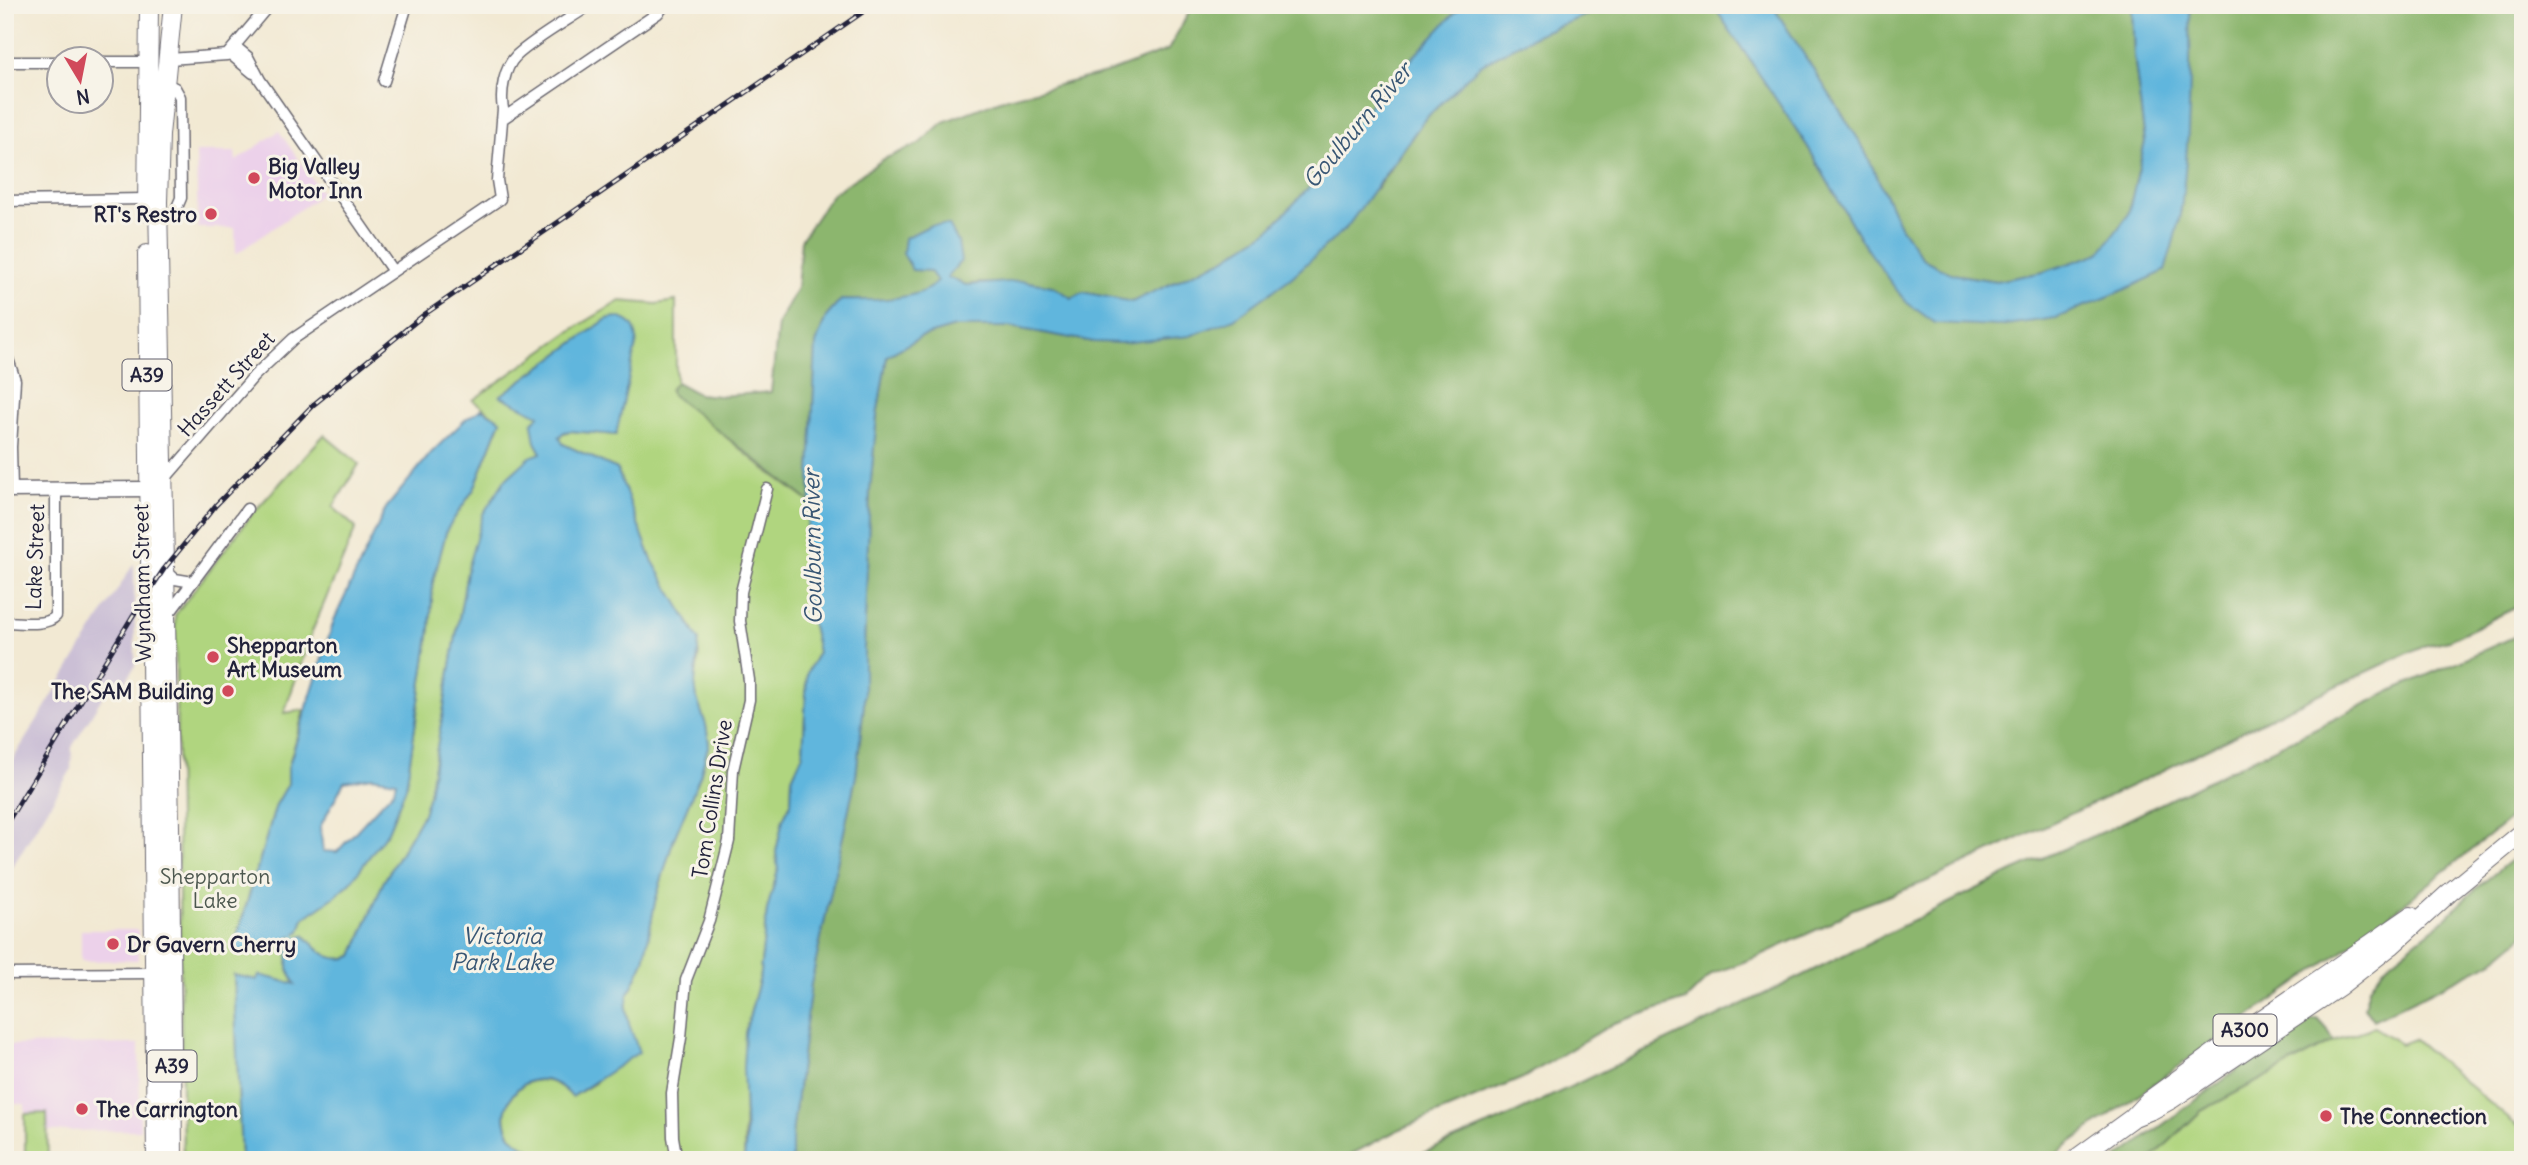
<svg xmlns="http://www.w3.org/2000/svg" width="2528" height="1165" font-family="Delius,sans-serif">
<style>
.built{fill:#ecd1ea}
.industrial{fill:#cbbfd5}
.green{fill:#b0d57f;stroke:#697c5d;stroke-width:2}
.forest{fill:#8cb66e;stroke:#576c54;stroke-width:2}
.water{fill:#61b6dd;stroke:#426c8c;stroke-width:2;fill-rule:evenodd}
.lines{fill:none;stroke-linecap:round;stroke-linejoin:round}
.stream{stroke:#61b6dd;stroke-width:2.5}
.minor-casing{stroke:#6b6870;stroke-width:13}
.tertiary-casing{stroke:#6b6870;stroke-width:17}
.trunk-casing{stroke:#6b6870;stroke-width:20}
.minor{stroke:#fff;stroke-width:10}
.tertiary{stroke:#fff;stroke-width:14}
.trunk{stroke:#fff;stroke-width:18}
.rail-casing{stroke:#22223b;stroke-width:5}
.rail{stroke:#f7f3e8;stroke-width:2.5;stroke-dasharray:8;stroke-linecap:butt}
.poi-dot{fill:#d1495b;stroke:#f7f3e8;stroke-width:2.5}
.labels{text-anchor:middle;dominant-baseline:central;stroke-width:6;stroke-linejoin:round;paint-order:stroke}
.shield{fill:#f7f3e8;stroke:#62616f;stroke-width:2}
.shield-label{font-size:19px;font-weight:bold;fill:#22223b}
.poi-label{font-size:21px;font-weight:bold;fill:#22223b;stroke:#f7f3e8;text-anchor:start}
.street-label{font-size:21px;fill:#22223b;stroke:#f7f3e8}
.park-label{font-size:21px;fill:#4d584f;stroke:#f7f3e8}
.water-label{font-size:23px;font-style:italic;fill:#385674;stroke:#f7f3e8}
</style>
<rect width="100%" height="100%" fill="#f7f3e8"/>
<filter id="ink" filterUnits="userSpaceOnUse"><feTurbulence type="fractalNoise" baseFrequency=".0143" numOctaves="2"/><feDisplacementMap in="SourceGraphic" scale="14" xChannelSelector="R" yChannelSelector="G"/><feConvolveMatrix kernelMatrix="1 2 1 2 8 2 1 2 1" color-interpolation-filters="sRGB"/></filter>
<filter id="wash" filterUnits="userSpaceOnUse"><feTurbulence type="fractalNoise" baseFrequency=".00686" numOctaves="4" result="noise"/><feDisplacementMap in="SourceGraphic" scale="28" xChannelSelector="R" yChannelSelector="G"/><feGaussianBlur stdDeviation="1.57" result="paint"/><feColorMatrix in="noise" values="0 0 0 0 0 0 0 0 0 0 0 0 0 0 0 0 0 1.4 0 .05"/><feComposite in="paint" operator="in"/></filter>
<g filter="url(#wash)">
<rect width="100%" height="100%" fill="#f2e9d3"/>
<!-- built -->
<path class="built" d="M279,131L322,194L236,254L235,228H198L196,152H235L236,161Z
M81,930H138V960L81,961Z
M139,1044L140,1130L48,1131V1139H25V1104H5V1045Z"/>
<!-- industrial -->
<path class="industrial" d="M134,563L135,666L124,684L114,678L72,747L71,770L5,879V772Z"/>
<!-- green -->
<path class="green" d="M620,301L656,304L676,301V382L670,390L762,467L811,503L804,546L802,581L818,652L807,673L803,754L792,778L791,803L783,819L776,852L778,870L767,910L759,981L745,1033L744,1160H526L530,1149C473,1125 527,1046 572,1097L595,1083L629,1024L626,1009L628,995L644,961L655,902L673,841L700,776L709,744L706,725L697,699L695,683L699,654L692,627L665,586L652,560L617,469L563,444L560,440L561,434L570,431L616,435L607,319L501,395L540,415L535,442L541,453L468,566L429,794L423,814L383,883L353,956C332,965 317,950 304,935L289,944L288,969L295,984L259,976L257,980L234,975L241,1160H183L175,615L253,513L324,435L359,464L333,507L356,528L313,629L284,713L304,710L288,768V784L276,805L233,949L242,952L267,940H284L300,931L304,918L334,897L350,883L388,831L406,787L430,629L433,582L447,529L474,489L501,421L473,400L575,328Z
M2374,1027L2401,1044L2414,1039L2516,1125L2523,1128V1160H2150L2201,1111L2334,1041Z
M47,1113L48,1160H25V1114Z"/>
<!-- forest -->
<path class="forest" d="M1193,5H1462L1331,154L1326,170L1269,230L1224,259L1132,302L1083,292L1072,298L1052,286L980,283L966,285L930,271L938,281C923,301 865,301 841,300L826,317L816,344L810,474L811,503L671,394L670,390L676,382L698,394L719,396L771,392L778,324L797,288L801,240L832,194L884,159L919,144L943,122L1003,99L1106,73L1168,50Z
M1612,5H1713L1808,147L1860,238L1906,302L1998,326L2181,211L2189,91L2190,5H2523V604L2449,640L2423,646L2287,709L2154,775L1925,882L1853,909L1820,928L1759,956L1712,974L1686,1000L1614,1023L1523,1078L1398,1130L1340,1160H792V1135L811,984L856,776L864,704V648L870,490L877,416L887,356L921,337L955,327H1010L1094,342L1377,188L1424,120L1480,64L1538,34Z
M1772,5H2132L2134,55L2145,142L2128,215L2101,253L2044,272L1996,281L1952,274L1923,259L1900,226L1862,145Z
M2523,633V808L2369,932L2067,1145L2050,1160H1407L1501,1120L1775,989L2013,871L2109,829L2400,687Z
M2523,850V936L2492,962L2373,1020L2364,1007L2369,988L2382,969L2440,923L2472,892Z
M2318,1019L2328,1030L2334,1041L2201,1111L2150,1160H2115L2302,1022Z"/>
<!-- water -->
<path class="water" d="M1462,5H1612L1538,34L1480,65L1424,120L1347,227L1292,277L1234,319L1190,336L1121,343L1094,342L1010,327H955L921,337L887,356L877,416L870,490L864,648V704L856,776L811,984L792,1135V1160H744L746,1138L743,1068L745,1033L759,981L767,910L778,870L776,852L783,819L791,803L792,778L803,754L807,673L818,652L802,581L804,546L811,503L810,474L816,344L826,317L841,300C865,301 923,301 937,281L930,271L912,270L903,253L905,238L931,225H949L958,242L961,261L947,277L966,285L1023,281L1052,286L1072,298L1083,292L1132,302L1224,259L1269,230L1326,170L1331,154L1376,97Z
M1713,5H1772L1862,145L1900,226L1923,259L1952,274L1996,281L2044,272L2100,253L2128,215L2145,142L2134,55L2132,5H2190C2191,73 2190,142 2181,208C2178,229 2171,250 2165,271L2117,293L2056,318L1998,326L1935,323L1906,302L1889,280L1860,238L1808,147Z
M616,317C630,320 636,326 637,341L616,435L570,431L564,432L559,437L563,444L617,469L652,560L699,640L695,683L697,699L706,725L709,743L700,776L673,841L655,902L644,961L628,995L626,1009L629,1024L639,1052L572,1097C528,1045 472,1125 530,1149L526,1160H241L234,975L257,980L259,975L295,984L288,969L289,944L304,935C317,950 332,965 353,956L383,883L423,814L429,794L468,566L483,514L505,480L530,457L541,453L535,442L532,424L539,415L500,396L607,319Z
M482,409L501,420L474,489L447,529L433,582L430,629L406,787L388,831L350,883L334,897L304,918L300,931L284,940H267L241,952L233,950L276,805L288,784V768L334,620L386,508L431,453L466,419ZM372,777L396,781L394,790L337,852L323,851L320,827L344,782Z"/>
<g class="lines">
<!-- stream -->
<path class="stream" d="M294,934L297,939"/>
</g>
</g>
<g filter="url(#ink)">
<g class="lines">
<!-- minor casing -->
<g class="minor-casing">
<path id="minor" d="M5,7L6,62
M236,47L248,57L260,80L392,270
M229,53L253,73
M169,59L227,55L269,5
M5,62H60
M102,62H148
M384,81L407,5
M502,119L658,13L665,5
M5,201L146,199
M158,222L175,212L181,198L180,97L175,88L165,83
M5,350L15,380L11,447L12,490
M163,481L254,376L293,339L500,199L497,180L503,109C500,93 504,68 516,56C534,39 568,20 590,5
M164,569L175,579L193,582
M168,615L247,509
M5,622C19,622 46,627 56,616V490
M5,754H6
M5,974L154,973
M677,1160L673,1137L672,1093L681,1038L686,980L709,921L729,841L733,770L749,700V680L740,621L741,592L767,489"/>
</g>
<!-- tertiary casing -->
<g class="tertiary-casing">
<path id="tertiary" d="M5,490L148,489"/>
</g>
<!-- trunk casing -->
<g class="trunk-casing">
<path id="trunk" d="M147,212L149,5
M147,254L156,1160
M2132,1118L2152,1110L2172,1099L2340,986L2391,946L2449,893L2523,832
M173,1160L170,826L158,202L160,135L173,5
M2074,1160L2132,1118L2148,1101L2240,1034L2411,916"/>
</g>
<!-- minor -->
<use href="#minor" class="minor"/>
<!-- tertiary -->
<use href="#tertiary" class="tertiary"/>
<!-- trunk -->
<use href="#trunk" class="trunk"/>
<!-- rail casing -->
<g class="rail-casing">
<path id="rail" d="M5,826L132,617L164,569L216,505L313,405L425,314L873,5"/>
</g>
<!-- rail -->
<use href="#rail" class="rail"/>
</g>
</g>
<!-- markers -->
<g class="poi-dot">
<circle cx="254" cy="178" r="7"/>
<circle cx="211" cy="214" r="7"/>
<circle cx="213" cy="657" r="7"/>
<circle cx="228" cy="691" r="7"/>
<circle cx="113" cy="944" r="7"/>
<circle cx="82" cy="1109" r="7"/>
<circle cx="2326" cy="1116" r="7"/>
</g>
<g class="labels">
<!-- shield labels -->
<g class="shield">
<rect x="122.5" y="359.5" width="49" height="31" rx="5"/>
<rect x="2213.5" y="1014.5" width="63" height="31" rx="5"/>
<rect x="147.5" y="1050.5" width="49" height="31" rx="5"/>
</g>
<g class="shield-label">
<text x="147" y="375">A39</text>
<text x="2245" y="1030">A300</text>
<text x="172" y="1066">A39</text>
</g>
<!-- poi labels -->
<g class="poi-label">
<text x="268" y="166">Big Valley<tspan x="268" dy="24">Motor Inn</tspan></text>
<text x="197" y="214" text-anchor="end">RT's Restro</text>
<text x="227" y="645">Shepparton<tspan x="227" dy="24">Art Museum</tspan></text>
<text x="214" y="691" text-anchor="end">The SAM Building</text>
<text x="127" y="944">Dr Gavern Cherry</text>
<text x="96" y="1109">The Carrington</text>
<text x="2340" y="1116">The Connection</text>
</g>
<!-- street labels -->
<g class="street-label">
<text transform="translate(226 384) rotate(-48)">Hassett Street</text>
<text transform="translate(35 557) rotate(-88)">Lake Street</text>
<text transform="translate(142 583) rotate(-91)">Wyndham Street</text>
<text transform="translate(712 799) rotate(-81)">Tom Collins Drive</text>
</g>
<!-- park labels -->
<g class="park-label">
<text x="215" y="876">Shepparton<tspan x="215" dy="24">Lake</tspan></text>
</g>
<!-- water labels -->
<g class="water-label">
<text transform="translate(1357 125) rotate(-50)">Goulburn River</text>
<text transform="translate(812 547) rotate(-91)">Goulburn River</text>
<text x="502" y="935">Victoria<tspan x="502" dy="26">Park Lake</tspan></text>
</g>
</g>
<!-- margin -->
<rect width="2528" height="1165" fill="none" stroke="#f7f3e8" stroke-width="28"/>
<!-- north arrow -->
<g transform="translate(80 80) rotate(170)"><circle r="33" fill="#f7f3e8" stroke="#a29fa3" stroke-width="2"/>
<path d="M0-5L12 26L0 18L-12 26Z" fill="#d1495b"/>
<text y="-10" font-size="19" font-weight="bold" text-anchor="middle" fill="#22223b">N</text>
</g>
</svg>
